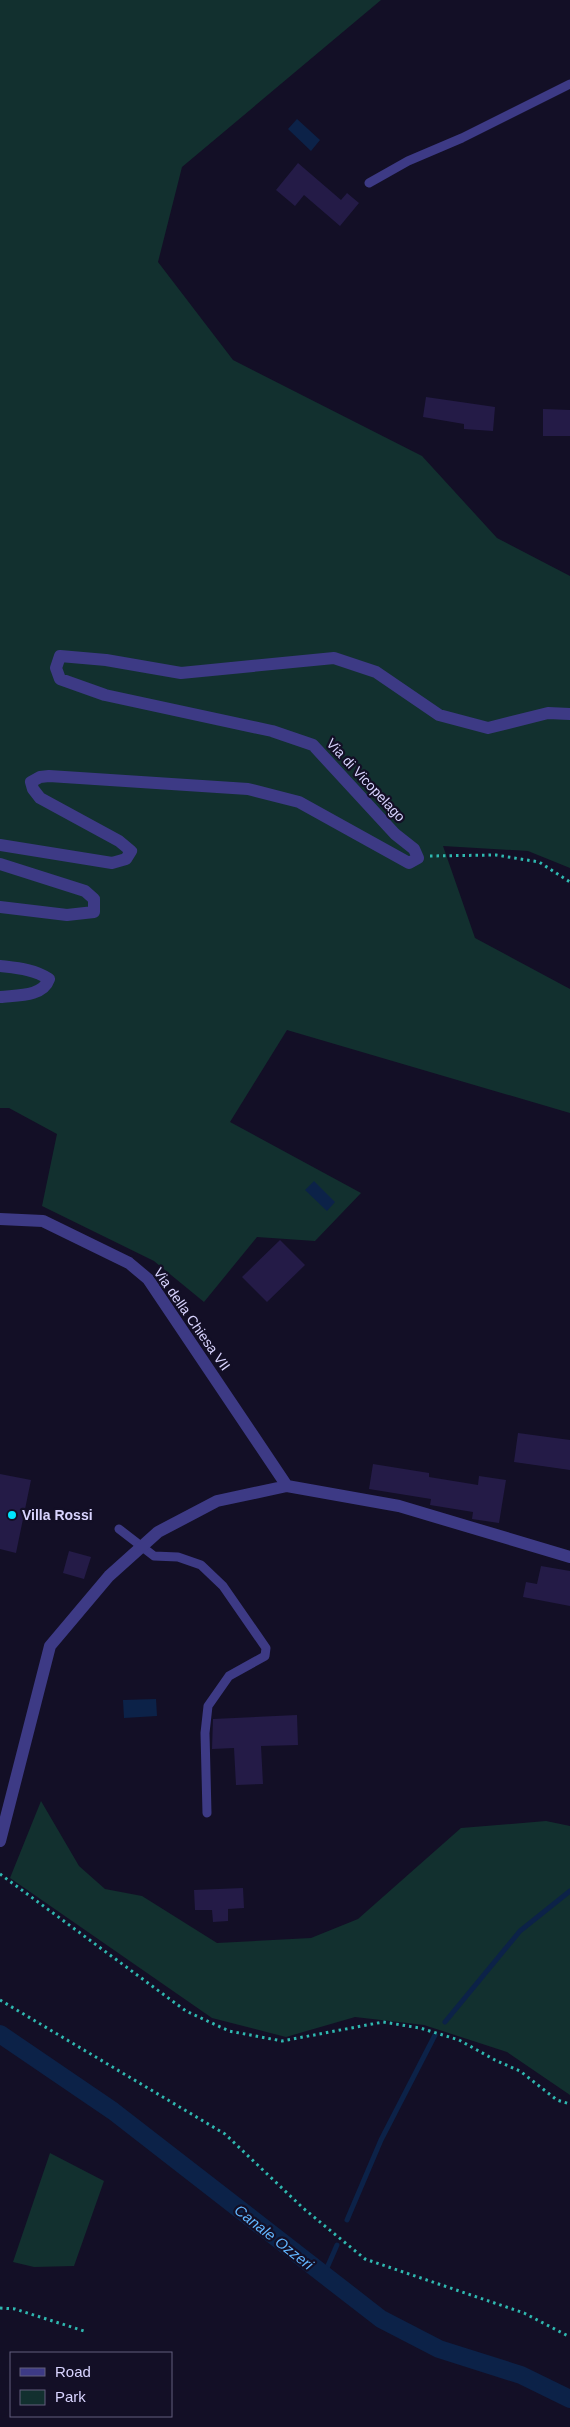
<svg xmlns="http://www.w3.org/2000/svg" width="570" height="2427" font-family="Helvetica,sans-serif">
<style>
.green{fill:#12302f}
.water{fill:#0c2248}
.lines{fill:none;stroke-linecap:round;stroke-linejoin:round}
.stream{stroke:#0c2248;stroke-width:5}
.canal{stroke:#0c2248;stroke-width:18}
.building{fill:#241b47}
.path{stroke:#2fb8b0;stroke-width:3;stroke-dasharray:2.5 4;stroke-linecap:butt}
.lane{stroke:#3d3a85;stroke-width:9}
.street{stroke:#3d3a85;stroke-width:12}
.poi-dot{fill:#00e5ff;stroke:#130f26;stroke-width:2}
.labels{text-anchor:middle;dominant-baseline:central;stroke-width:4.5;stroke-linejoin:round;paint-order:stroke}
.street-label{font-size:14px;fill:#d9d4ff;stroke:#130f26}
.poi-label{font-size:14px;font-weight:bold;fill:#d9d4ff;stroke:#130f26;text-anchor:start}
.water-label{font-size:15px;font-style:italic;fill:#62b6ff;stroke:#130f26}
</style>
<rect width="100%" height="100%" fill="#130f26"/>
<!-- green -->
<path class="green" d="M0,0H381L182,167L158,262L233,360L422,456L497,538L570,576V868L528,851L443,846L475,938L570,989V1113L287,1030L230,1122L361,1193L315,1241L257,1237L204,1302L154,1261L42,1206L57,1134L9,1108H0Z
M41,1801L79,1866L105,1889L142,1896L217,1943L311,1938L358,1919L461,1828L546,1821L570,1826V2095L507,2052L424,2025L355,2017L286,2037L212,2018L10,1878Z
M50,2153L104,2181L74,2266L34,2267L13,2262Z"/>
<!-- water -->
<path class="water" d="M297,119L320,140L311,151L288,129Z
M314,1181L335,1202L327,1211L305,1190Z
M156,1699L157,1716L124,1718L123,1700Z"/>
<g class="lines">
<!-- stream -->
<path class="stream" d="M445,2022L520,1931L570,1891
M347,2220L381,2140L435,2035
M323,2277L337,2245"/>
<!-- canal -->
<path class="canal" d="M0,2034L113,2111L381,2319L439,2349L521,2375L570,2399"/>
</g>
<!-- building -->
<path class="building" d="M298,163L341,200L347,193L359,203L340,226L304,195L295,206L276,190Z
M426,397L495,407L493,431L464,429V424L423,417Z
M543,409L570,410V436H543Z
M280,1240L305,1265L267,1302L242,1277Z
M518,1433L570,1440V1470L514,1462Z
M373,1464L429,1473V1477L478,1485L479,1476L506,1480L499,1523L472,1519L473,1512L430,1505L431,1499L369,1489Z
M0,1474L31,1480L16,1553L0,1549Z
M69,1551L91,1557L84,1579L63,1573Z
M541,1566L570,1571V1606L523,1597L526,1582L537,1584Z
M297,1715L298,1745L261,1746L263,1784L236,1785L234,1748L212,1749L213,1719Z
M243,1888L244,1908L228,1909V1921L213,1922L212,1910H195L194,1890Z"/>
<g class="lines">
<!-- path -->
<path class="path" d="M430,856L496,855L539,862L570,882
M0,1874L186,2011L229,2031L282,2041L383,2022L420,2028L459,2040L495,2060L520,2071L557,2100L570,2104
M0,2000L225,2134L303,2208L365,2259L524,2313L570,2337
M0,2308L15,2309L84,2331"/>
<!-- lane -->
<path class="lane" d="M369,183L408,161L462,138L570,84
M119,1529L154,1556L178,1557L201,1565L223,1586L266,1648L265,1656L229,1676L208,1706L205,1733L207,1813"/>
<!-- street -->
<path class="street" d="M0,845L112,863L126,859L131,851L119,841L40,798L33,789L31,782L40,777L49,776L248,789L299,802L409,863L418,858L414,849L395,834L313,745L272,731L105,695L60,679L56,668L60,656L106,660L181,673L334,658L376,672L439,715L488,728L548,713L570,714
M0,864L85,891L94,899V912L67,915L0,907
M0,966C17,968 34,969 49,979C43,997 16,995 0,997
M0,1219L43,1221L129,1263L148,1279L287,1486
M0,1841L50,1646L109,1576L158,1532L217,1501L287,1486L399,1506L570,1557"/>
</g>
<!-- markers -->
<circle class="poi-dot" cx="12" cy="1515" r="5"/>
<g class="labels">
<!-- street labels -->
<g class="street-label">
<text transform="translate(366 780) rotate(47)">Via di Vicopelago</text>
<text transform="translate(192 1319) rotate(55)">Via della Chiesa VII</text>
</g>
<!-- poi labels -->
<g class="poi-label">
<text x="22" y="1515">Villa Rossi</text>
</g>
<!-- water labels -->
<g class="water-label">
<text transform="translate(274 2237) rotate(38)">Canale Ozzeri</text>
</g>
</g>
<!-- legend -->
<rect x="10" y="2352" width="162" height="65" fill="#130f26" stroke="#625e7d"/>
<rect x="20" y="2368" width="25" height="8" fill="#3d3a85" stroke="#625e7d"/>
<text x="55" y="2377" font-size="15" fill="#d9d4ff">Road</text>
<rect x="20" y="2390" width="25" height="15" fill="#12302f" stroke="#625e7d"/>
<text x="55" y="2402" font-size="15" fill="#d9d4ff">Park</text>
</svg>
